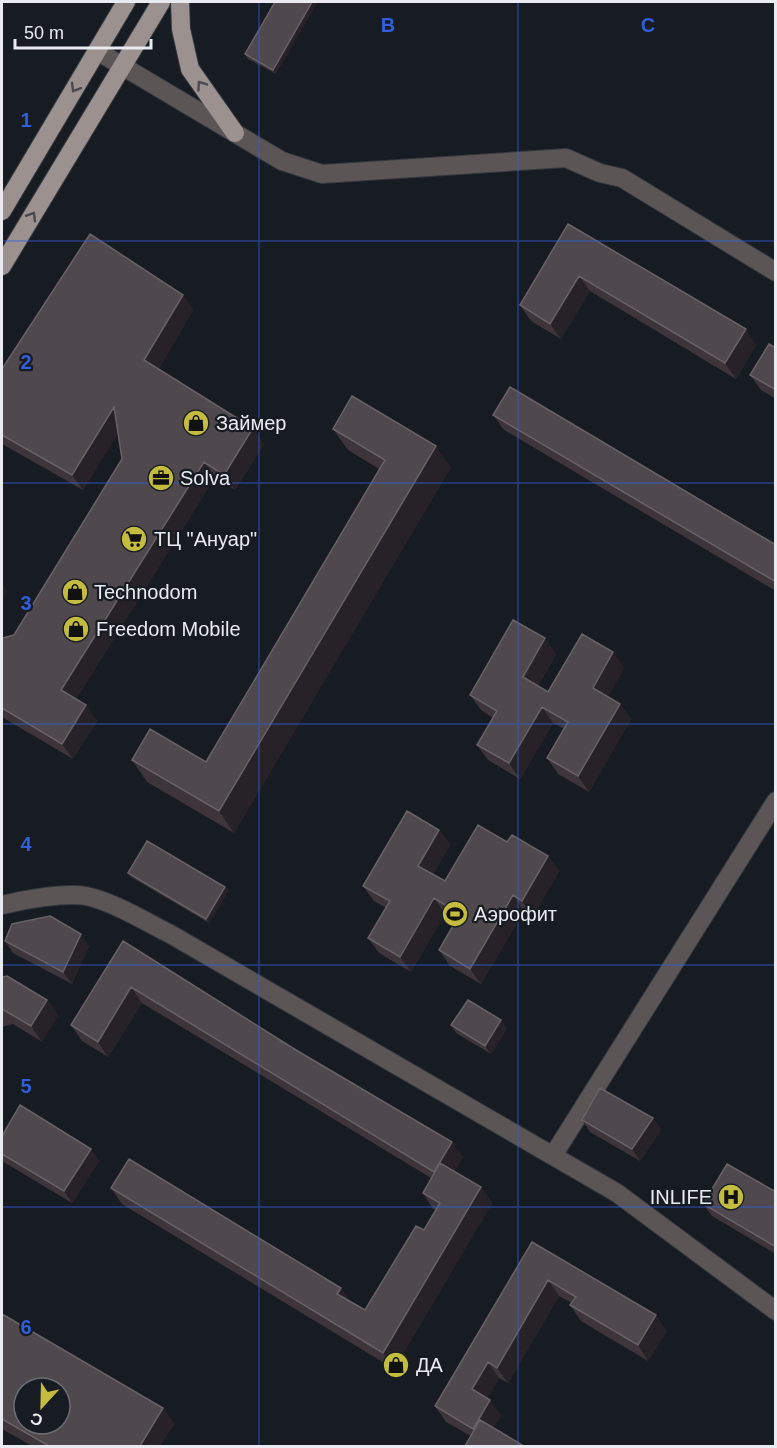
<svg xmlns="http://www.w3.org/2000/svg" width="777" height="1448" font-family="Arial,sans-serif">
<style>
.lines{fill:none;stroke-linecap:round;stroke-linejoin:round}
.minor-casing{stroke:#34383f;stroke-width:20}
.major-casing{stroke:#34383f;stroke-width:20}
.minor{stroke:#5b5655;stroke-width:18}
.major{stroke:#9b918f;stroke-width:18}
.wall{fill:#3d3539}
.shaded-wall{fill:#262227}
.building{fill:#4f484c;stroke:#686266;stroke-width:1.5;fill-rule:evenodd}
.oneway{stroke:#4c4a4e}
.grid{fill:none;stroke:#315eda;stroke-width:1.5;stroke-opacity:0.55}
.labels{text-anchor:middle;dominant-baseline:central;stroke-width:4.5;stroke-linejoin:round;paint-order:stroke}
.poi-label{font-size:20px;fill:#e9ebf0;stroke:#171b22;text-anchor:start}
.grid-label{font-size:20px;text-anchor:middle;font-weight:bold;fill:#315eda;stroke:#171b22;stroke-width:4.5;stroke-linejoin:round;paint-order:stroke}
</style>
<rect width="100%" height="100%" fill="#171b22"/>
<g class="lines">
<!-- minor casing -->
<g class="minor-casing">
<path id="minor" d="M97,51L282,161L322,174L566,158L600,173L622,178L776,272
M2,905C22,900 65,892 86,896C114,902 146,922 172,935L617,1193L776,1311
M554,1154L776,801"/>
</g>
<!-- major casing -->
<g class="major-casing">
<path id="major" d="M180,2L181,29L190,69L235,133
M2,211L126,2
M2,266L161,2"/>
</g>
<!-- minor -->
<use href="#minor" class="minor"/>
<!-- major -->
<use href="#major" class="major"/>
</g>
<!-- wall -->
<path class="wall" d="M275,2L276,74L248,59L245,54Z
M568,224L756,345L736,379L590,291L561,339L531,321L520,305Z
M183,295L193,310L158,370L264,444L235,490L215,477L76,699L86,705L97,721L73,759L2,717V638L14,635L122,459L118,433L83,490L2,444V369Z
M776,348V399L761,390L750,375Z
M493,415L776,545V591L504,430Z
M333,429L451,467L234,833L147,782L132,760L206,762L379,469L348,450Z
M613,652L624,668L608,696L620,704L631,719L589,792L558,774L547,758L564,729L553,723L520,779L488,760L477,745L493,718L481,710L470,695L556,654L538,686L548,692Z
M439,830L450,845L433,874L445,881L507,842L548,856L559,871L533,916L524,911L481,984L450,966L439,950L456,920L445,914L411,972L379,953L368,938L386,908L374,901L363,886Z
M128,873L225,887L228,891L209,923L131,877Z
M5,941L89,946L72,984L13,953Z
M123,941L463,1157L454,1172L481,1187L492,1203L394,1369L122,1204L111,1188L350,1301L365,1310L424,1230L436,1210L433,1209L423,1193L431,1178L142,1003L108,1057L82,1041L71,1025Z
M2,977L47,1000L58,1015L42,1042L13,1024L2,1027Z
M451,1025L507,1028L491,1054L456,1033Z
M653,1118L661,1130L640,1161L590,1132L582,1120Z
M2,1136L91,1149L99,1161L72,1203L2,1161Z
M776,1192V1254L712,1216L703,1204Z
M532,1242L667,1331L648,1361L581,1321L570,1305L572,1303L559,1296L508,1383L499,1378L487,1398L501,1415L493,1428L471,1436L446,1422L435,1406Z
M2,1314L163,1408L174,1424L160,1446H32L2,1429Z"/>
<!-- shaded-wall -->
<path class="shaded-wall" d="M312,2H318L276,74L273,70Z
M579,276L590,291L561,339L550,324Z
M183,295L193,310L155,376L144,360Z
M746,329L756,345L736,379L725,363Z
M114,407L125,422L83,490L72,475Z
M253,428L264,444L235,490L224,475Z
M436,446L451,467L234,833L219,811Z
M204,462L215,477L72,705L61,690Z
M2,583L7,591L2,601Z
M545,638L556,654L534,693L523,677Z
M613,652L624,668L604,703L593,688Z
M620,704L631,719L589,792L578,776Z
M86,705L97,721L73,759L62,744Z
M542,707L553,723L520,779L509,763Z
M439,830L450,845L429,881L418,866Z
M548,856L559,871L533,916L522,901Z
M225,887L228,891L209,923L206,919Z
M513,895L524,911L481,984L470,969Z
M434,898L445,914L411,972L400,957Z
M81,934L89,946L72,984L63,972Z
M131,987L142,1003L108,1057L98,1042Z
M47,1000L58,1015L42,1042L31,1026Z
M501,1020L507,1028L491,1054L485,1046Z
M653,1118L661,1130L640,1161L632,1149Z
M452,1142L463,1157L445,1187L434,1172Z
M91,1149L99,1161L72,1203L64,1191Z
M481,1187L492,1203L394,1369L383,1353Z
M548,1280L559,1296L508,1383L497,1368Z
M341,1288L352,1303L337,1294Z
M656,1315L667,1331L648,1361L638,1345Z
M488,1362L499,1378L483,1404L472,1389Z
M490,1400L501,1415L484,1444L473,1429Z
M163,1408L174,1424L160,1446H140Z"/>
<!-- building -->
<path class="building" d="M275,2H312L273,70L245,54Z
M568,224L746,329L725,363L579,276L550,324L520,305Z
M90,234L183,295L144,360L253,428L224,475L204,462L61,690L86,705L62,744L2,708V638L14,635L122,459L114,407L72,475L2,435V369Z
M769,344L776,348V390L750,375Z
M510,387L776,545V582L493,415Z
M352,396L436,446L219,811L132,760L150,729L206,762L385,460L333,429Z
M513,620L545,638L523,677L548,692L582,634L613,652L593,688L620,704L578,776L547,758L568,722L542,707L509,763L477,745L497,711L470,695Z
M407,811L439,830L418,866L445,881L478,825L507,842L512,835L548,856L522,901L513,895L470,969L439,950L460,914L434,898L400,957L368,938L390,901L363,886Z
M147,841L225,887L206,919L128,873Z
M50,916L81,934L63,972L5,941L12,924Z
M123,941L296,1050L452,1142L434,1172L131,987L98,1042L71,1025Z
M7,976L47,1000L31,1026L2,1009V977Z
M468,1000L501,1020L485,1046L451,1025Z
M600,1088L653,1118L632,1149L582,1120Z
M20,1105L91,1149L64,1191L2,1154V1136Z
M129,1159L341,1288L337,1294L365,1310L416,1226L424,1230L440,1203L423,1193L440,1163L481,1187L383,1353L111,1188Z
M727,1164L776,1192V1247L703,1204Z
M532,1242L656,1315L638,1345L570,1305L576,1297L548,1280L497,1368L488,1362L472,1389L490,1400L473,1429L435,1406Z
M2,1314L163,1408L140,1446H49L2,1419ZM24,1388H60V1424H24Z
M480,1420L524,1446H465Z"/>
<!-- one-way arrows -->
<defs><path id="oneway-chevron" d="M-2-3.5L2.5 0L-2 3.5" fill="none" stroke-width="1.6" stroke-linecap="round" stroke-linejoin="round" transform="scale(1.5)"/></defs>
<g class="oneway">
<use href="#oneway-chevron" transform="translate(201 85) rotate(-125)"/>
<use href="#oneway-chevron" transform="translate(75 88) rotate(121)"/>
<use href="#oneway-chevron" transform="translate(32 216) rotate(-59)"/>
</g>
<!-- grid -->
<path class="grid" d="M259,2V1446M518,2V1446M2,241H776M2,483H776M2,724H776M2,965H776M2,1207H776"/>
<!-- icons -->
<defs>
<g id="shop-disc" transform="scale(1.35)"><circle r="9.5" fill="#c4bc3e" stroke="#171b22"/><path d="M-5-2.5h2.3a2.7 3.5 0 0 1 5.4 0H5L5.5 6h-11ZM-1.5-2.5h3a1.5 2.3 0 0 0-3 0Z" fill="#111"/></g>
<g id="office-disc" transform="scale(1.35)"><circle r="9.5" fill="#c4bc3e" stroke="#171b22"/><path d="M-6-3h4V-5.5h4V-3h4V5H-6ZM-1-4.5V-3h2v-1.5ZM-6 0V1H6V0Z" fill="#111"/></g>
<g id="supermarket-disc" transform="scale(1.35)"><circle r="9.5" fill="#c4bc3e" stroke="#171b22"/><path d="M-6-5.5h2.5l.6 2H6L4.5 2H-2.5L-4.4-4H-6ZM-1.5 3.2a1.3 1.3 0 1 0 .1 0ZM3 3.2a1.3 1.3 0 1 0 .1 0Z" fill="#111"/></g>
<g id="stadium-disc" transform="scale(1.35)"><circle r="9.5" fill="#c4bc3e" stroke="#171b22"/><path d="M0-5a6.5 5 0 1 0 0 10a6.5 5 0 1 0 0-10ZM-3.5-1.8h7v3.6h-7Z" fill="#111"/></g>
<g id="hospital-disc" transform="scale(1.35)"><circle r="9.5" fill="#c4bc3e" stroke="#171b22"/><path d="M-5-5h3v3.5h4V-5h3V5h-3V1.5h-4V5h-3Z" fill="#111"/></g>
</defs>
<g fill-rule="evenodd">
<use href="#shop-disc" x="196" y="423"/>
<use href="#office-disc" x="161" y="478"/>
<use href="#supermarket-disc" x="134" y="539"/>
<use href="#shop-disc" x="75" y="592"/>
<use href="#shop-disc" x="76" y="629"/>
<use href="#stadium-disc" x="455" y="914"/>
<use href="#hospital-disc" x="731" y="1197"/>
<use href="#shop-disc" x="396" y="1365"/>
</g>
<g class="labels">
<!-- poi labels -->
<g class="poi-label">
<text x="216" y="423">Займер</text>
<text x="180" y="478">Solva</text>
<text x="154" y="539">ТЦ "Ануар"</text>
<text x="94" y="592">Technodom</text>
<text x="96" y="629">Freedom Mobile</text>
<text x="474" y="914">Аэрофит</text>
<text x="712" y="1197" text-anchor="end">INLIFE</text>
<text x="416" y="1365">ДА</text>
</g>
</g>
<g class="grid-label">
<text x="388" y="32">B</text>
<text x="648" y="32">C</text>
<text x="26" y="127">1</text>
<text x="26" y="369">2</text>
<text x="26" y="610">3</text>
<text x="26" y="851">4</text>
<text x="26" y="1093">5</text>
<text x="26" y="1334">6</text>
</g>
<!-- border -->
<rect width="777" height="1448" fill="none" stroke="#e9ebf0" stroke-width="6"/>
<!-- north arrow -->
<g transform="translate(42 1406) rotate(202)"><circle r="28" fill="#171b22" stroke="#6b6e74" stroke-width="1.5"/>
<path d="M0-4.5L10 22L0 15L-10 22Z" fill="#c4bc3e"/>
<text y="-9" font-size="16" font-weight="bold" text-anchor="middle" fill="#e9ebf0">С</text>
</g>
<!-- scale -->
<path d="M15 39v9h136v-9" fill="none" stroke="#e9ebf0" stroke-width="3"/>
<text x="24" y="39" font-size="18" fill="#e9ebf0" stroke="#171b22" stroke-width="4.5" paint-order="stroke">50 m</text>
</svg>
